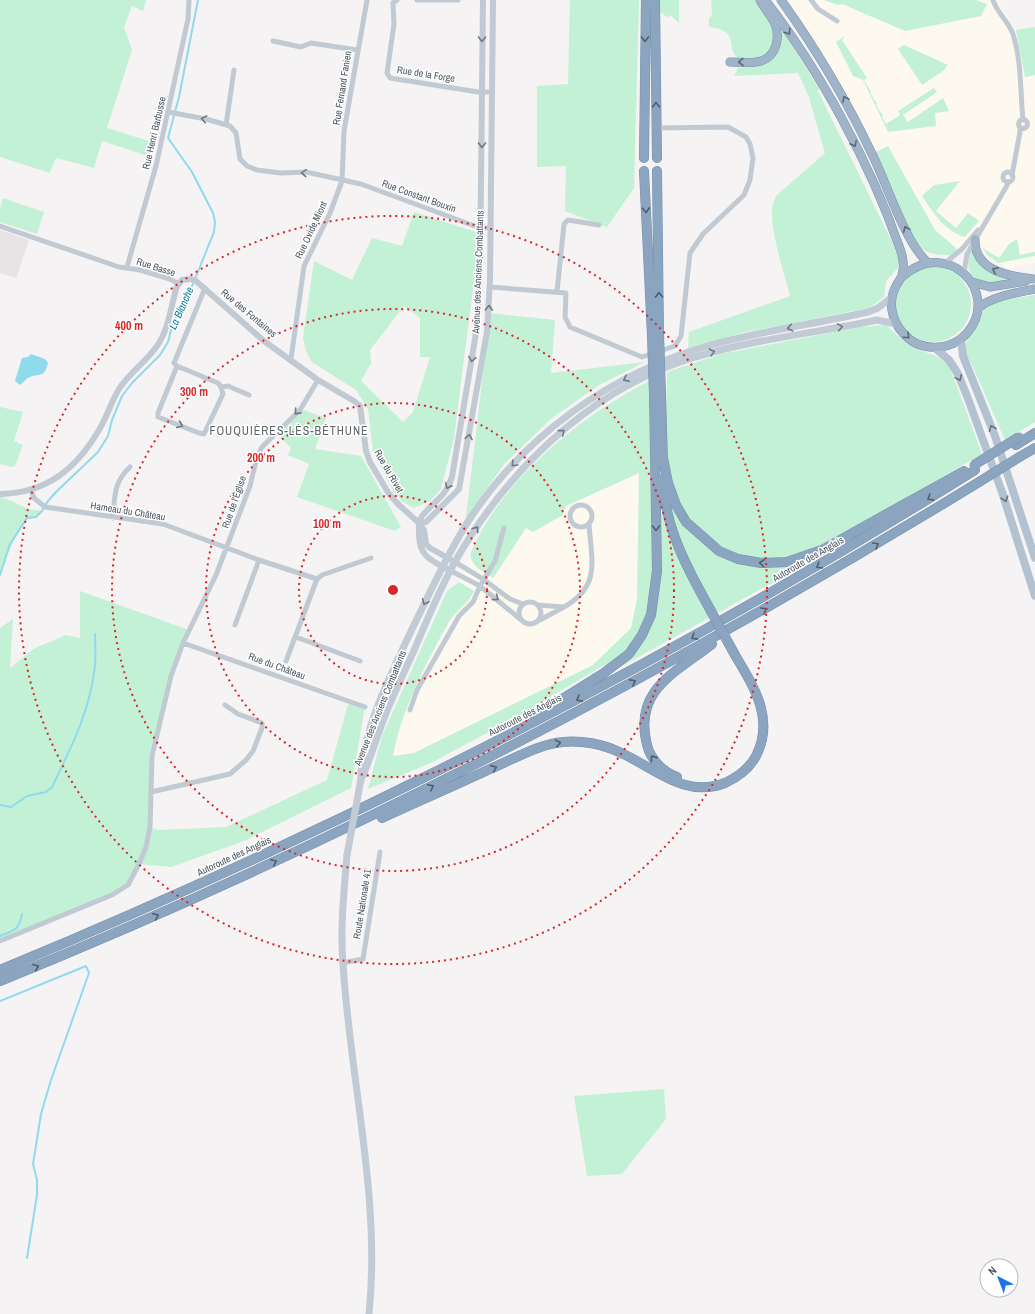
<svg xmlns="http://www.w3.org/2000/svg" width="1035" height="1314" font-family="'Archivo Narrow',sans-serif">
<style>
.commercial{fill:#fdf9ef}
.education{fill:#e6e4e5}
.green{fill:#c3f1d5;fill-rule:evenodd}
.water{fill:#90daee}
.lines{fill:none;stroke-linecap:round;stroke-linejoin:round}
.stream{stroke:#90daee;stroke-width:2}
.trunk-casing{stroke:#7690ad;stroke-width:9}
.motorway-casing{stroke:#7690ad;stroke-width:10}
.minor{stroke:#c1cad2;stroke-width:5}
.tertiary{stroke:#c1cad2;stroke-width:6}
.secondary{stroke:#c1cbd6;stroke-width:7}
.primary{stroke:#b3c2d1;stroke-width:8}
.trunk{stroke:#9fb4c9;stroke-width:8}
.motorway{stroke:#8ba5c1;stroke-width:9}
.motorway-bridge-casing{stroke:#7690ad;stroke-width:10;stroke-linecap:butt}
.secondary-bridge{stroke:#c1cbd6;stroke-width:7}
.motorway-bridge{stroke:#8ba5c1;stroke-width:9}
.oneway{stroke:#5b6976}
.oneway2{stroke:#6e7983}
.oneway3{stroke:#505e6b}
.oneway4{stroke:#6e7984}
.oneway5{stroke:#64717d}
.ring{fill:none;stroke:#d62828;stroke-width:2;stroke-dasharray:2 4}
.labels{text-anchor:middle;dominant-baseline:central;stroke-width:3;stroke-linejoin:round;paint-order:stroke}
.street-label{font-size:10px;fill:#4a5661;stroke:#fff}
.water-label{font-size:11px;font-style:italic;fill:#0c7c9b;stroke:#fff}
.quarter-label{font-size:12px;letter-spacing:1px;fill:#5f6368;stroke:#fff}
.centre{fill:#d62828;stroke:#fff;stroke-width:2}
.ring-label{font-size:12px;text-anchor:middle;font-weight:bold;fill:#d62828;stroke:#fff;stroke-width:3;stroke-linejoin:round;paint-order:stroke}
</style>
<rect width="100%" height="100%" fill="#f5f3f3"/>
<!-- commercial -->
<path class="commercial" d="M787,0H999L1001,7L1016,30L1025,77L1035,75V263L1008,269L978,250L957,249L935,230L888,146L876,152L865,128L839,81L810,32Z
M639,473L637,600L631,628L593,665L413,753L393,756L402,721L416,687L450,620L470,600L474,591L459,582L470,557L475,565L494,578L526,528L566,506Z"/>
<!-- education -->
<path class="education" d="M0,230L29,240L16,278L0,273Z"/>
<!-- green -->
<path class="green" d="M0,0H146L143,11L132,6L124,27L132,50L107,128L155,143L151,157L102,141L94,168L56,158L50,173L0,157Z
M570,0H639L634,188L607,227L565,211L566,166L537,167V86L568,84Z
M658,0H679V23L670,15L668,18L659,11Z
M711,0H755C765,15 790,47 760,58C754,60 745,59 739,59C724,48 742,31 709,27V19L712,15Z
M824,0H976L987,4L981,16L905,31L842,4L838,5Z
M1035,27V75L1025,77L1016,30Z
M783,30L819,89L818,91L893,244L899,260L897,269L886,281L884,297L869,308L746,332L688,348L689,332L790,296C784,273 771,233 772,211C772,205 774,201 776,196L825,153L809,97L798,73L734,76L738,68L752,66L779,47L781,42V32Z
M843,37L844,38L842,40L867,78L864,80L871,92L870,93L877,104L876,105L883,116L882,117L886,124L900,115L898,111L934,88L937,92L903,115L908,122L943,98L949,111L935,113L936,126L888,132L863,80L853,76L836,42Z
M904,45L948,65L943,71L922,85L898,49Z
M888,146L935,230L957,249L951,255C942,255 932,255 924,250C911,239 884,171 876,152Z
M960,181L936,211L956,228L968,213L979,221L965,237C946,232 932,212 922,196L934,185Z
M3,198L44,212L37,234L0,222V209Z
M414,212L476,232V265L454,438L441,489L430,501L414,508L403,502L394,492L373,452L368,409L356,390L312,362L306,351L303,338L314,261L352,280L372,238L402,246ZM404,306L420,318V357H430L413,412L403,422L361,381L371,363L370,350Z
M1017,239L1020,255L1035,252V256L998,263L987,255L983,248L999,258L1009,244Z
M972,249L977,257L1010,278V280C1002,282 994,285 985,283C967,281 965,263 972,249Z
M895 304a38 38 0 1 1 76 0a38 38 0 1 1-76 0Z
M1035,295V422L1005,440L973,367L966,355V346L968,336L974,330L982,311L990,305L1002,300Z
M490,313L555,320L551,373L645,362L599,385L552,418L505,463L466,518Z
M885,325C894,330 899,339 909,345C924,354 935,352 949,365L982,454L850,530L812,550L808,563L613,671L604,665L522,714L433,762L368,789L382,736L447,591L459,582L474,591C468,604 456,610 449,622C427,660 400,713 393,756L414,753L593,665L631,628L637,600L639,473L566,506L563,515L533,532L526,528L493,578C486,573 474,568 471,559C469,552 476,542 479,536C511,473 586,413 649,381L651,513H671L668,496L675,488C662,452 667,410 667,372L721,354L861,327Z
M0,407L23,412L14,441L23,445L15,466L12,467L0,464Z
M304,410L326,418L315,449L361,456L401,527L395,531L297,497L309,464L288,455L291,448L278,435Z
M0,496L29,509L42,511L36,517L27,519C13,540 8,552 0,576Z
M80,591L189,630L177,659L152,756L150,827L158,830L226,827L327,780L349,701L365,707L351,788L244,841L171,867L139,864L128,885L112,895L0,941V628L13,619L10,668L33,649L66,635L80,638Z
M664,1089L666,1119L622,1174L587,1176L574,1096Z"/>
<!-- water -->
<path class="water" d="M31,354L45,359L48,363C44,378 41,373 30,377C26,378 23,383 20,385L15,381L22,358L28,357Z"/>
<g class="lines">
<!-- stream -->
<path class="stream" d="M0,575L10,544L27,518L36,517L42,511L48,501L56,492L98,452L108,436L112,420L122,396L132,383L160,355L168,342L173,323L193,284L214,232L215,222L213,213L192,172L168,138L179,97L198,0
M0,805L11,807L27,796L46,792L52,787C71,748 91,709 95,665C96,655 95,644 95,634
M0,936C15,930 19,930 22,914
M0,1001L86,966L89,973L51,1080L41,1114L33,1164L37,1180V1195L27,1258"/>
<!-- trunk casing -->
<g class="trunk-casing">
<path id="trunk" d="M765,0C819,69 870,163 899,246C903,256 905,265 902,275C901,279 898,282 896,286C888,301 891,320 903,333C919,352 950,352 967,333C1002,293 947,235 902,277
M781,0C816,49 846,99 872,154C887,184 904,240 927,262
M730,62C740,62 752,64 761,61C777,56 780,37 775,24C771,15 764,8 760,0
M975,239C974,271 1008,276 1033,279
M972,282L990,287L1026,281
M978,308C993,296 1016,293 1035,289"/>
</g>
<!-- motorway casing -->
<g class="motorway-casing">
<path id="motorway" d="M655,0L657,158
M644,158L646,0
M644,171L652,335
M657,171L659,334
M661,395L663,463
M1016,445L1035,433
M1021,456L1035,448
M663,458L668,483L676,505L686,522L719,551L738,559L761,563L787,562L822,550L964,471
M663,479C664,520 681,556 700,591
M538,714L604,673L629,654L642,635L651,615L657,571L654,395
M677,777C663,772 651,760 647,745C633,690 675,673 712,644
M382,818C419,801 456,785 492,768C514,759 539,744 563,742C581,740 603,744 619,752C654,767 684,799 725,783C738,777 749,769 756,756C775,719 754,687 735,655
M0,970C338,830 665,664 975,470
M0,981C340,843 666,674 979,482"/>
</g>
<!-- minor -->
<path class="minor" d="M397,0L393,3L394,24L387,73L390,78L478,92H491
M417,0H458
M811,0L818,9L837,21
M993,0C997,13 1009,22 1013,34C1022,63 1020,91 1023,120
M273,41L301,47L311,43L357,50
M168,112L206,119L230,126L236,133L240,159L247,166L257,170L281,173L306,172L361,184L480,228H491
M1018.5 124a4.5 4.5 0 1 1 9 0a4.5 4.5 0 1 1-9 0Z
M226,125L234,70
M1003 177a5 5 0 1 1 10 0a5 5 0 1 1-10 0Z
M1012,175L1020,132V127
M0,226L119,267L140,270L170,279L179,284
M945,263L962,249L978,230
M127,267L156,166L188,19L189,0
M964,273L967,254L1009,182
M490,287L566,293L565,317L570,327L642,357L675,346L681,336L690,253L703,234L744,195L750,180L753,158L750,144L746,137L728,127L656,128
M205,288L174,363L177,366L158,413V417L199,433L204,434L223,394L221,387
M557,292L564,224L568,220L599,225
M291,359L304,266L330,213L342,181L344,131L367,0
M177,366L218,383L221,387L228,386L249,395
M31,490L34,498L45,507L163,524L259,560L317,579
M570 516a11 11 0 1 1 22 0a11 11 0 1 1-22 0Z
M113,518C115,496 113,483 130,467
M455,562L483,579L510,599L523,604
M451,571L480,586L520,619
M519 613a11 11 0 1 1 22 0a11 11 0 1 1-22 0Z
M538,605L564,607L540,620
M564,607C602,585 591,561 589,523
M235,625L259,560
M296,637L360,661
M183,643L365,707
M286,661L317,579L322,575L371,558
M410,710L417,690L459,616L473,602L480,586L495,561L504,528
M151,792L230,774L246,760L253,751L262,728V723L238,714L225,705
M0,941L112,895L128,885L139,864L146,847L150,827L152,756L171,676L183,643L216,575L250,486L257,457L262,447L300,410L318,380
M342,963L363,959L380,852"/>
<!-- tertiary -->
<path class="tertiary" d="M0,494C47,493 76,469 99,430C107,417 111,402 119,389C129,373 146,362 157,346C169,329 171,305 177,286L182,280L191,279L196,281L264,341L318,380L354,401L360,406L366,451L370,462L389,494L398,504L419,523L424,530L426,544L430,548L455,562
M419,523L426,522L459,489L487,332L490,280L493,0
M451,571C432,561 419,557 419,534C419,527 418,521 422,516C435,500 445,498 452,477L477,327L480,274L483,0"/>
<!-- secondary -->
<path class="secondary" d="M363,776C371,756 377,736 385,716C394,693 405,671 415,648C428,618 440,588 456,560C506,473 584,396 680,362C744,340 812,334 877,320L896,324
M361,779C360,734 394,668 413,627C431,591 447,554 469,520C524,436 610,374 707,346C760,331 815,324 868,312L878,308L892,297
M347,855C344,891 340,928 343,964C350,1080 381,1197 369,1314"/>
<!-- primary -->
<path class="primary" d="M961,339L963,356L995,436L1035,558
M935,348L949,360L958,374L967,396L1002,492L1035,596"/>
<!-- trunk -->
<use href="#trunk" class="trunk"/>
<!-- motorway -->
<use href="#motorway" class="motorway"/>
<!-- motorway-bridge casing -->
<g class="motorway-bridge-casing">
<path id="motorway-bridge" d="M659,334L661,395
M652,335L654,395
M974,465L1019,437
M979,482L1021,456
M700,591L735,655"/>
</g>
<!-- secondary-bridge -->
<path class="secondary-bridge" d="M347,855L361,779"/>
<!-- motorway-bridge -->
<use href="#motorway-bridge" class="motorway-bridge"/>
</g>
<!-- one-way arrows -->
<defs><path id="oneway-chevron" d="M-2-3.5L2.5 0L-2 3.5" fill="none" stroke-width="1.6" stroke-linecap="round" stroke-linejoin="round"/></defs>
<g class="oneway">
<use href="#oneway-chevron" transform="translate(788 32) rotate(56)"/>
<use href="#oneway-chevron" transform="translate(741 62) rotate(179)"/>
<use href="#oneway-chevron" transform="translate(845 99) rotate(-118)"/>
<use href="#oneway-chevron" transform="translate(854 144) rotate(64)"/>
<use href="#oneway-chevron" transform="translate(906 229) rotate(-114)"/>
<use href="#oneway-chevron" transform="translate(995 270) rotate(-153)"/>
<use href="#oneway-chevron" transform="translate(907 336) rotate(42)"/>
</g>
<g class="oneway2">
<use href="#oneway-chevron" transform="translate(482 39) rotate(91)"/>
<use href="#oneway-chevron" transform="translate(204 119) rotate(-169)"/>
<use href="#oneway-chevron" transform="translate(482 145) rotate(91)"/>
<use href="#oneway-chevron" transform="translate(304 173) rotate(-176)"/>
<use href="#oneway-chevron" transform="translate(489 308) rotate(-87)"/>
<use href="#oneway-chevron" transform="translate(472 359) rotate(99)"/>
<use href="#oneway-chevron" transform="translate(297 412) rotate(132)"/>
<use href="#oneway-chevron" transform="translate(180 425) rotate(23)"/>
<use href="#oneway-chevron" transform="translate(469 437) rotate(-80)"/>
<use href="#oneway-chevron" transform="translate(448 486) rotate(116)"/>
<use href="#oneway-chevron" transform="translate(496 598) rotate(37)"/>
</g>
<g class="oneway3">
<use href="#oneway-chevron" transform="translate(645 39) rotate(90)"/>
<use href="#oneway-chevron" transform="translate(656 105) rotate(-91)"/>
<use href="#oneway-chevron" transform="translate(646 210) rotate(87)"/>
<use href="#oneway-chevron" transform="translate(659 295) rotate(-91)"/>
<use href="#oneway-chevron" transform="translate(930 498) rotate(148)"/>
<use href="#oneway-chevron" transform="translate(656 528) rotate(89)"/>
<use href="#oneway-chevron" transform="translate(876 545) rotate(-30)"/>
<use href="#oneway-chevron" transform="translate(762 563) rotate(-175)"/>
<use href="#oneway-chevron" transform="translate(819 566) rotate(149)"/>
<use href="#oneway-chevron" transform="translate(764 610) rotate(-30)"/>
<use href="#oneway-chevron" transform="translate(694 637) rotate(151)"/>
<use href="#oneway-chevron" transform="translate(633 682) rotate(-28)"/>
<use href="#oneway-chevron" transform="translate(579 699) rotate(151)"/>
<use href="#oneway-chevron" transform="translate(558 743) rotate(-12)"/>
<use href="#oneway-chevron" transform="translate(653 758) rotate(-125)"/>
<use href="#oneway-chevron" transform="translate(494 768) rotate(-24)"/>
<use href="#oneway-chevron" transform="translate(431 787) rotate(-27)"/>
<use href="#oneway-chevron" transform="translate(274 862) rotate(-25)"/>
<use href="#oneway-chevron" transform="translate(156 916) rotate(-24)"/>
<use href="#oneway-chevron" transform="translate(36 967) rotate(-22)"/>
</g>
<g class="oneway4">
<use href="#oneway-chevron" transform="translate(840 327) rotate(-10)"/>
<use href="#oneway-chevron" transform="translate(790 328) rotate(167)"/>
<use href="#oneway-chevron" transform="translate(712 352) rotate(-14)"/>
<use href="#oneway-chevron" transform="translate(626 379) rotate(153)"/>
<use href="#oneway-chevron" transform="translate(562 432) rotate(-41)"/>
<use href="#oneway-chevron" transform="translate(514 464) rotate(134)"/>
<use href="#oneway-chevron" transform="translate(476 529) rotate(-56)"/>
<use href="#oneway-chevron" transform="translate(425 602) rotate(115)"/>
</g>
<g class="oneway5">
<use href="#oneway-chevron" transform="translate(959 378) rotate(66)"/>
<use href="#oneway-chevron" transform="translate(992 428) rotate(-112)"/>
<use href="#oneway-chevron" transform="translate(1005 499) rotate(72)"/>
</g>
<!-- distance rings -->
<g class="ring">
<circle cx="393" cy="590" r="94"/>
<circle cx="393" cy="590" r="187"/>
<circle cx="393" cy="590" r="281"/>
<circle cx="393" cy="590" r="374"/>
</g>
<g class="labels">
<!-- street labels -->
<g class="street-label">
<text transform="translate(426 74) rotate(9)">Rue de la Forge</text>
<text transform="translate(342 88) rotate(-81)">Rue Fernand Fanien</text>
<text transform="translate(154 133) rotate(-77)">Rue Henri Barbusse</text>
<text transform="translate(419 196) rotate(20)">Rue Constant Bouxin</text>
<text transform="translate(311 230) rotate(-65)">Rue Ovide Miont</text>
<text transform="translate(156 267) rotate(18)">Rue Basse</text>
<text transform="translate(478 272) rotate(-88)">Avenue des Anciens Combattants</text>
<text transform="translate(249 313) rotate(40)">Rue des Fontaines</text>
<text transform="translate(389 471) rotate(60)">Rue du Rivet</text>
<text transform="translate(234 502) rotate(-71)">Rue de l'Église</text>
<text transform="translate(128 511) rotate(9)">Hameau du Château</text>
<text transform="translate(808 559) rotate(-30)">Autoroute des Anglais</text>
<text transform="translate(277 666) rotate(20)">Rue du Château</text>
<text transform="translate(380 708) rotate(-68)">Avenue des Anciens Combattants</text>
<text transform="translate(525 715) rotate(-27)">Autoroute des Anglais</text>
<text transform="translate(234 856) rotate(-25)">Autoroute des Anglais</text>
<text transform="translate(362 904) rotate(-81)">Route Nationale 41</text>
</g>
<!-- water labels -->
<g class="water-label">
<text transform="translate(181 308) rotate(-66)">La Blanche</text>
</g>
<!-- quarter labels -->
<g class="quarter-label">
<text x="289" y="431">FOUQUIÈRES-LÈS-BÉTHUNE</text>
</g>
</g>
<circle cx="393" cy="590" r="6" class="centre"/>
<g class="ring-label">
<text x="129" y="330">400 m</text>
<text x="194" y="396">300 m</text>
<text x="261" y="462">200 m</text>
<text x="327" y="528">100 m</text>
</g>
<!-- north arrow -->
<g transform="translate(999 1278) rotate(318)"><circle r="19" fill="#ffffff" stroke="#b7bbc0"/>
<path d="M0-3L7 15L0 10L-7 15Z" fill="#1a73e8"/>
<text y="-6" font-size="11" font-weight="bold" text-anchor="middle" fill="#4a5661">N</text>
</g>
</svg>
